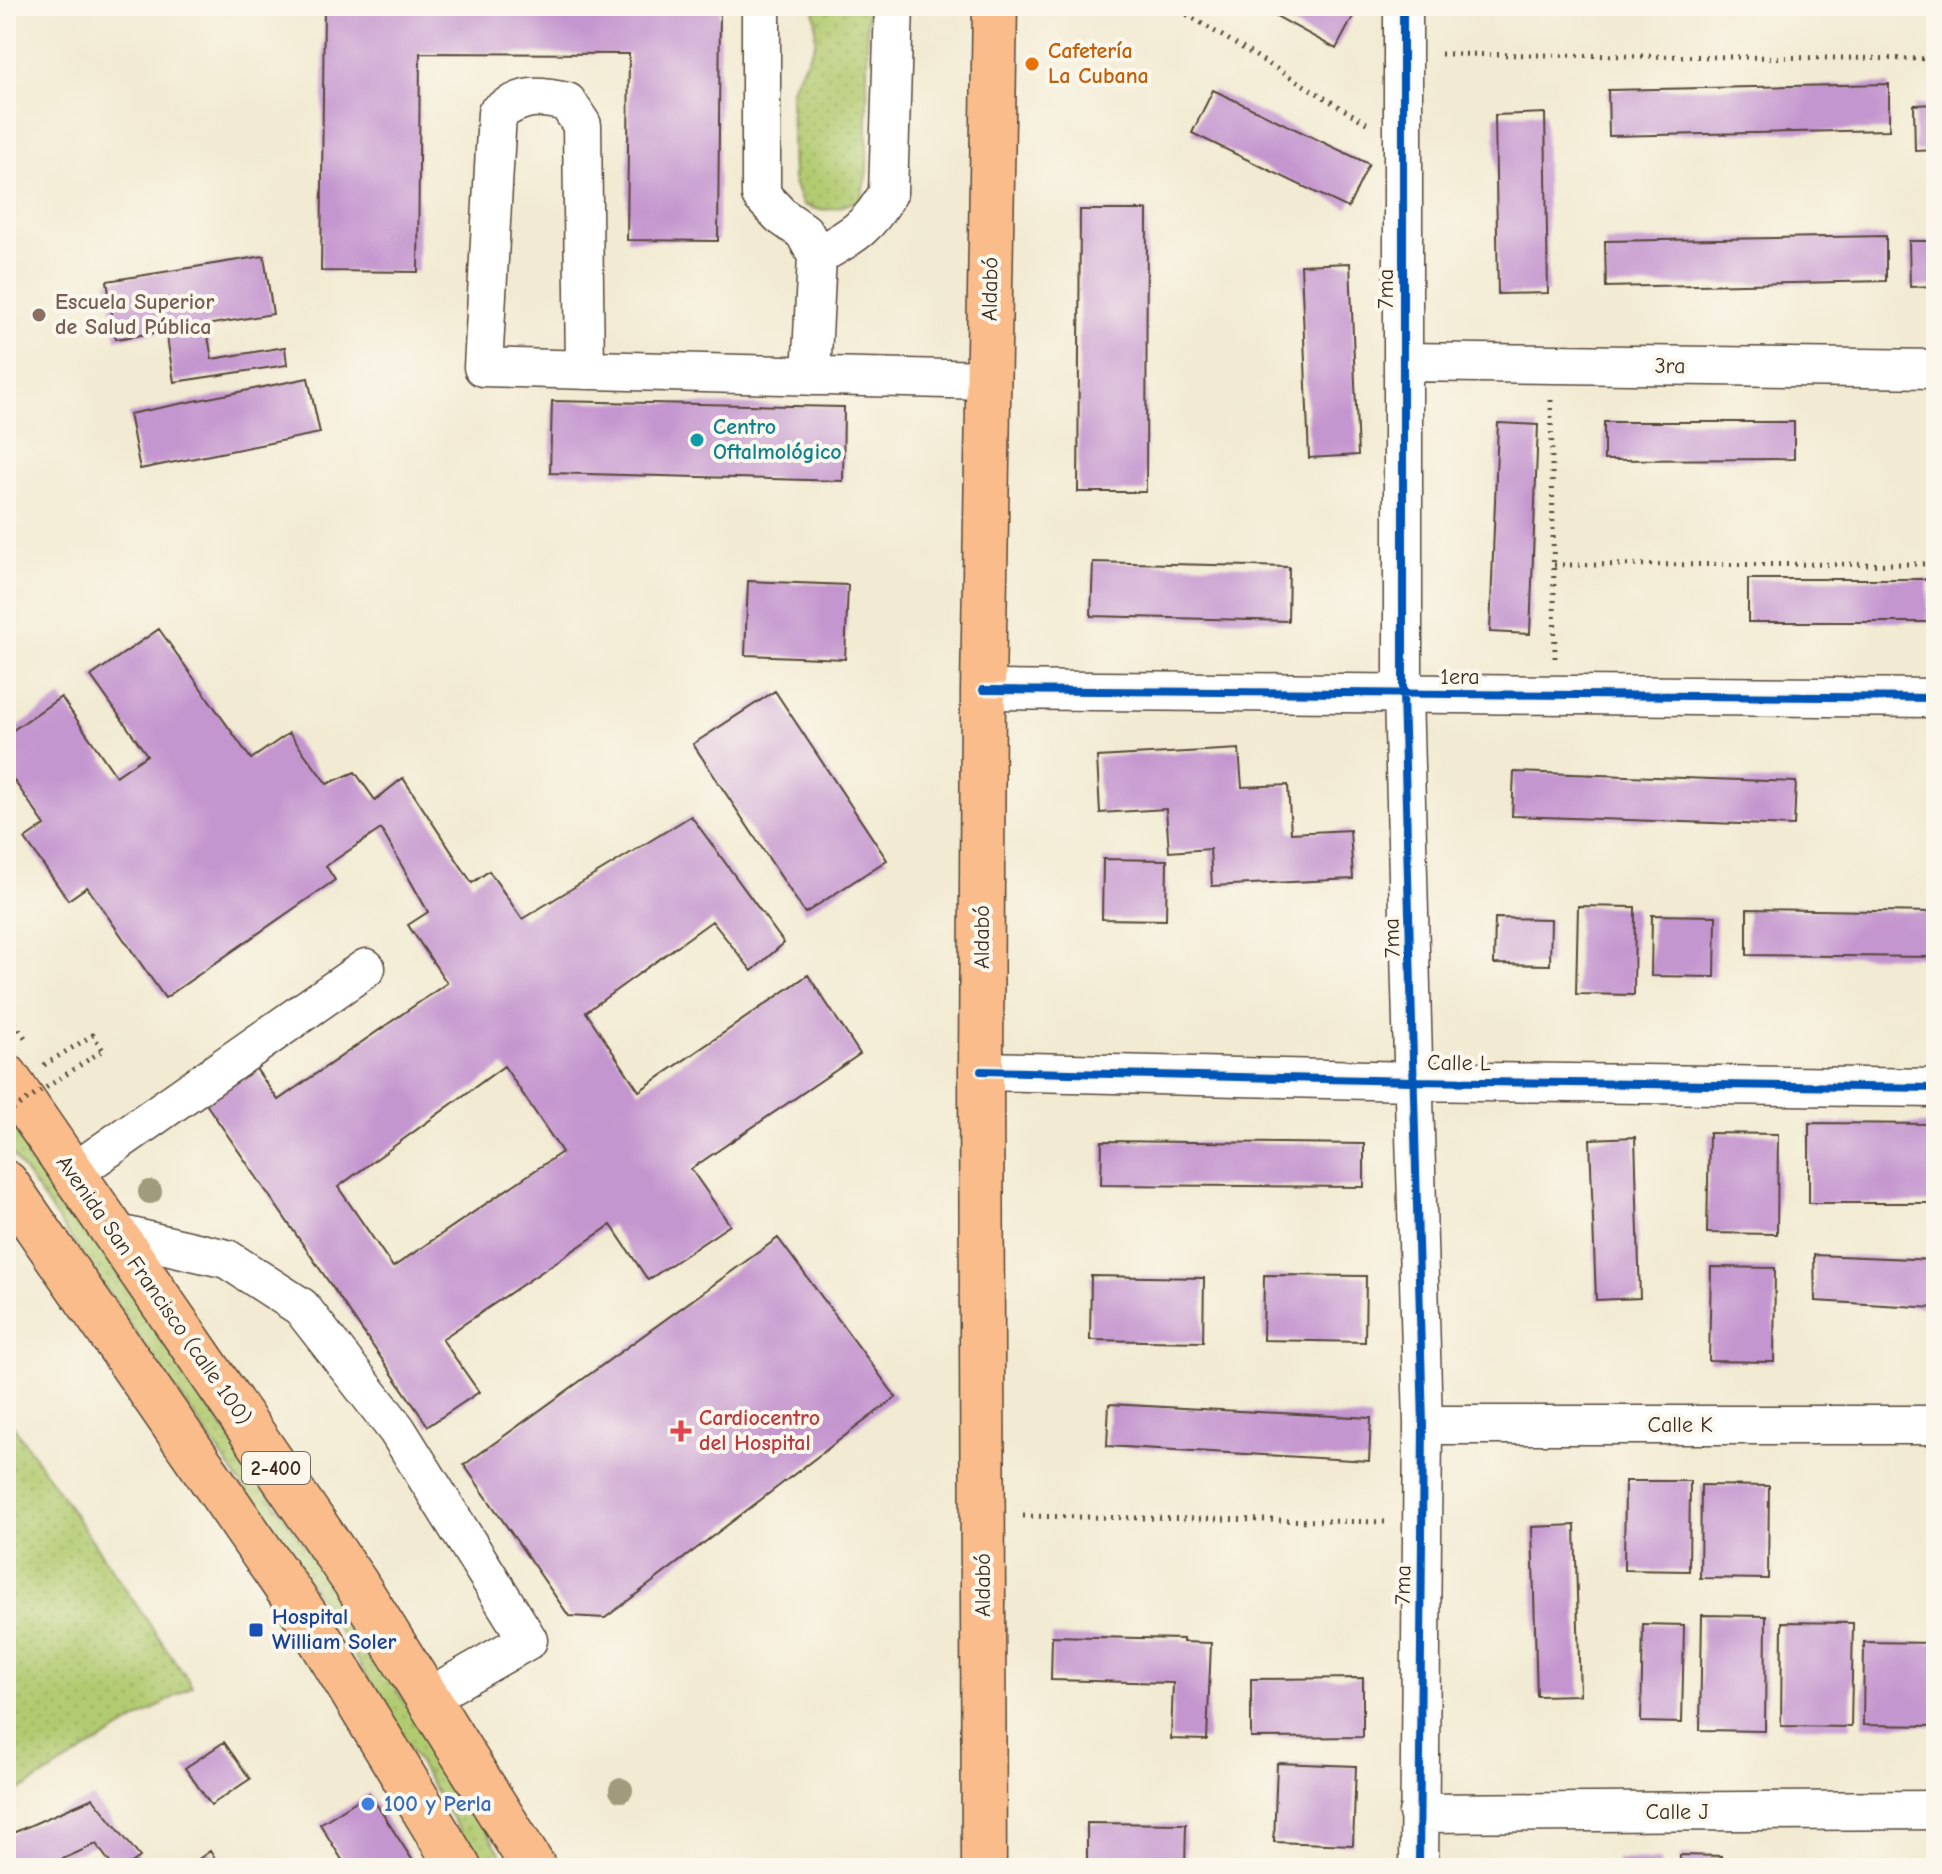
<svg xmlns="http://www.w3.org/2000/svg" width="1942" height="1874" font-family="'Comic Neue',sans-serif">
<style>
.grass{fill:url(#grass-dots);stroke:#767a48;stroke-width:2}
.building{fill:#c496cf;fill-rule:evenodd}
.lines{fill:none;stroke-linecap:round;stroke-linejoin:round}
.minor-casing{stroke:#564739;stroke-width:41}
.major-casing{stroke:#564739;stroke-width:47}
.highway-casing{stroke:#564739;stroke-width:47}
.path{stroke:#564739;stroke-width:5;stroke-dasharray:2 6;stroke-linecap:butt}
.minor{stroke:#fff;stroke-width:38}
.major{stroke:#f9bc8a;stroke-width:44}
.highway{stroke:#f9bc8a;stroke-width:44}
.path-bridge{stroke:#564739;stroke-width:5;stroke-dasharray:2 6;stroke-linecap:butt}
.cycleway-casing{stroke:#fbf7ec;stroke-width:13}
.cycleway{stroke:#0057b8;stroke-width:8}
.tree{fill:#a19b7d}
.food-dot{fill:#e8710a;stroke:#fbf7ec;stroke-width:3}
.education-dot{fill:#8d6e63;stroke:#fbf7ec;stroke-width:3}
.culture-dot{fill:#0f9aa8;stroke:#fbf7ec;stroke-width:3}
.health-dot{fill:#e0444e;stroke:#fbf7ec;stroke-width:3}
.transit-dot{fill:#1a4fb4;stroke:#fbf7ec;stroke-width:3}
.shop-dot{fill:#3f7fe0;stroke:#fbf7ec;stroke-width:3}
.labels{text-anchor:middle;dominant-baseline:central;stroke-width:8;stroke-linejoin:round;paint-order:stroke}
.shield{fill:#fbf7ec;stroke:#75685c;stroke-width:2}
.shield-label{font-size:20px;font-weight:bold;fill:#3b2a1e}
.food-label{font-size:22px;font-weight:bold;fill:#c56008;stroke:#fbf7ec;text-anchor:start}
.street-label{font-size:22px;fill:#3b2a1e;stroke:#fbf7ec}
.education-label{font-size:22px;font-weight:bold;fill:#785e54;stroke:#fbf7ec;text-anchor:start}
.culture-label{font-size:22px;font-weight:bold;fill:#0d838f;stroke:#fbf7ec;text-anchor:start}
.health-label{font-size:22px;font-weight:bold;fill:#be3a42;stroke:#fbf7ec;text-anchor:start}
.transit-label{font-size:22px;font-weight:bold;fill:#164399;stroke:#fbf7ec;text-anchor:start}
.shop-label{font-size:22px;font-weight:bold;fill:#366cbe;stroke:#fbf7ec;text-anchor:start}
</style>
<defs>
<pattern id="grass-dots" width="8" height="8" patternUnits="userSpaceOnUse" patternTransform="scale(2)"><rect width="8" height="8" fill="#b2cb71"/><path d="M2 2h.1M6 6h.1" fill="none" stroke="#9aae61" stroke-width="1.8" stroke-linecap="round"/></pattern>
</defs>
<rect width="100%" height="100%" fill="#fbf7ec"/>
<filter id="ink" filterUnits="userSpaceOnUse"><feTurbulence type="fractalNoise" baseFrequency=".0125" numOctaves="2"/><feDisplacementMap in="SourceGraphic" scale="16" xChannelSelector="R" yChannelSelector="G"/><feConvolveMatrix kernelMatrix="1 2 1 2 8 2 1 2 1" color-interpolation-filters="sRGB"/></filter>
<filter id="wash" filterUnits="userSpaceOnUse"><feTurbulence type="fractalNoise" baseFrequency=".006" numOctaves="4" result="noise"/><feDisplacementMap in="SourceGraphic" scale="32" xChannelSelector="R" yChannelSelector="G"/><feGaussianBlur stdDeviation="1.8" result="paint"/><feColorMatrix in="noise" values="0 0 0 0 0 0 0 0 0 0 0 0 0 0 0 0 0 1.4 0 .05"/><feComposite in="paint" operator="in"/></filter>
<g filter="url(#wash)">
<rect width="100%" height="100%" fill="#f2ead2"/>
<!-- grass -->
<path class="grass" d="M813,6H867V171L861,199C839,208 824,215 802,204L793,179L791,89L815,44L816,19Z
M6,1113L315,1561L510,1868H482L312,1586L6,1145Z
M6,1415L192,1686L6,1799Z"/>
<g id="blocks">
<!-- building -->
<path class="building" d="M324,6H720L718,241L627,240L629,54L420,53L418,272L321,271Z
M1258,6H1347L1356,11L1336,49Z
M1889,84V130L1609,136L1608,90Z
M1213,90L1369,164L1348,208L1192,133Z
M1936,104V150L1915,151L1914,105Z
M1545,113L1548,293L1498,294L1495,115Z
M1080,210H1147L1146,492H1078Z
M1886,236V281L1606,287L1605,241Z
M1909,241H1936V286L1910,287Z
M264,256L273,314L206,325L212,359L285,347L287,365L174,382L166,331L116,339L107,281Z
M1350,263L1358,455L1309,458L1301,265Z
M308,378L320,433L140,469L129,414Z
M552,401L844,407L843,481L550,473Z
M1604,422H1794V459L1604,460Z
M1498,423L1538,425L1530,634L1490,632Z
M1093,562L1289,567L1288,621L1091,616Z
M1748,579H1928V622H1748Z
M748,581L848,585L845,659L745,655Z
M159,629L251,759L289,733L327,784L355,772L375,800L403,778L472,883L489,871L522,919L691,816L784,943L752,971L712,921L586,1012L639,1091L808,975L860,1054L691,1169L730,1225L648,1280L611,1225L442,1339L479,1392L428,1426L202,1098L252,1063L278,1100L447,983L408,925L428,912L381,829L326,866L335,880L165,998L87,887L68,900L25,839L45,825L6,769V735L61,697L116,776L147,755L91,676ZM504,1066L562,1152L393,1267L338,1187Z
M775,691L887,860L805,913L693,744Z
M1239,749L1242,787L1288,785L1291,833L1350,830L1353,879L1212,886L1210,849L1169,852L1166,809L1100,813L1097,757Z
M1514,772L1796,782L1794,826L1512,816Z
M1103,859L1167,860L1166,920L1102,919Z
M1578,906L1635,907L1634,995L1576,994Z
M1747,909L1936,912V957L1747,955Z
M1652,915L1716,916L1715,977L1651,976Z
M1495,918L1551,919L1550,965L1494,964Z
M1809,1123L1936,1124V1203H1809Z
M1709,1133L1778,1134L1777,1234L1707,1233Z
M1635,1137L1640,1298L1596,1300L1590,1139Z
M1102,1141L1364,1144V1187L1101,1185Z
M778,1238L896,1397L605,1618L569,1616L464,1465Z
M1814,1255L1936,1260V1308L1815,1301Z
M1711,1267L1775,1268L1774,1362L1709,1361Z
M1264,1275L1366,1276L1365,1342L1263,1340Z
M1091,1276L1204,1278L1203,1342L1090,1340Z
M1109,1404L1371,1418L1369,1461L1107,1446Z
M1625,1481H1690L1689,1571L1624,1570Z
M1701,1485L1769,1486L1768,1579L1700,1578Z
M1575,1525L1580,1695L1537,1696L1532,1527Z
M1702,1615L1766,1616L1765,1731L1700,1730Z
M1782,1622L1853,1623L1851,1727L1781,1726Z
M1643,1624L1684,1625L1682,1723L1641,1722Z
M1052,1636L1183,1639V1642L1211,1643L1207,1740L1171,1739L1173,1683L1051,1680Z
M1864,1642L1936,1643V1726L1863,1725Z
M1363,1678V1737L1251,1738V1679Z
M224,1742L250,1779L211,1805L185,1768Z
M1277,1763L1356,1766L1353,1845L1274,1842Z
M369,1793L415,1864L408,1868H347L320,1824Z
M93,1798L140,1857L125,1868H114L96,1844L43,1868H6V1836Z
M1087,1823L1186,1824L1185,1868H1087Z
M210,1851L221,1868H186Z
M1680,1855L1721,1856L1720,1868H1680Z
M1617,1859L1661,1860V1868H1616Z
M1913,1861H1936V1868H1913Z
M1741,1864H1786V1868H1741Z"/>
</g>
</g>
<g filter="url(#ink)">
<use href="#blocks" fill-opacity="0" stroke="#564739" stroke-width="2"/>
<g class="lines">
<!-- minor casing -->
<g class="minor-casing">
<path id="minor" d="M761,6V195L781,216L804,232L817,256L811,376
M1403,6V694L1423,1425L1419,1868
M817,256C852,236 867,229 888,193L894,6
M1405,362L1936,369
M585,370L582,125L567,102C536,95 524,95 497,113L483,367C651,372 820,376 988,380
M983,690L1936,698
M981,1071L1413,1081L1936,1088
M73,1173L366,968
M114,1233L227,1259L301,1307L397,1430L528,1640L427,1698
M1423,1425H1936
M1418,1813L1936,1810"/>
</g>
<!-- major casing -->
<g class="major-casing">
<path id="major" d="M984,1868L981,1071L983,690L995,6"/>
</g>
<!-- highway casing -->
<g class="highway-casing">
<path id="highway" d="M6,1076L355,1582L534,1868
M6,1183L306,1616L459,1868"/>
</g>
<!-- path -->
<path class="path" d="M1044,6L1181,11L1368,124
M1441,54L1936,59
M1551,400L1555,658
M1554,565L1936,564
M6,1009L26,1039
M44,1065L93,1035L103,1050
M1023,1516L1385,1522"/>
<!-- minor -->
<use href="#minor" class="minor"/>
<!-- major -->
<use href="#major" class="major"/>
<!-- highway -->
<use href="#highway" class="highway"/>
<!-- path-bridge -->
<path class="path-bridge" d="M6,1114L103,1050"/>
<!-- cycleway casing -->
<g class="cycleway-casing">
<path id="cycleway" d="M1403,6V694L1423,1425L1419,1868
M983,690L1936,698
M981,1071L1413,1081L1936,1088"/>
</g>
<!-- cycleway -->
<use href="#cycleway" class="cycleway"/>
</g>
<!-- trees -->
<g class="tree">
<circle cx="150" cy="1192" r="12"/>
<circle cx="621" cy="1790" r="12"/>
</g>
</g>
<!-- markers -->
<circle class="food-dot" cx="1032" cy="64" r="8"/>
<circle class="education-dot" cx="39" cy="315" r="8"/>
<circle class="culture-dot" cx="697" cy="440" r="8"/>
<path class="health-dot" d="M677 1419h8v8h8v8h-8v8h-8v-8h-8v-8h8z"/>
<rect class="transit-dot" x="248" y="1622" width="16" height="16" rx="4"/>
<circle class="shop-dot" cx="368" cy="1804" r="8"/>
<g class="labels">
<!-- shield labels -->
<rect class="shield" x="242" y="1452" width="68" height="32" rx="6"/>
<g class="shield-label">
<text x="276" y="1468">2-400</text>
</g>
<!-- food labels -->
<g class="food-label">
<text x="1048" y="51">Cafetería<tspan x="1048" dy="25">La Cubana</tspan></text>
</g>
<!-- street labels -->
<g class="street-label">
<text transform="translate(990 289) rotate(-89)">Aldabó</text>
<text transform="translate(1386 289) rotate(-90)">7ma</text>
<text transform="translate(1670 366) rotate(1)">3ra</text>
<text x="1460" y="677">1era</text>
<text transform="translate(982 937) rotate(-90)">Aldabó</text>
<text transform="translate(1392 938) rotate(-92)">7ma</text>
<text transform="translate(1459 1063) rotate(1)">Calle L</text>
<text transform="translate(154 1290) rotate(55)">Avenida San Francisco (calle 100)</text>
<text x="1680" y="1425">Calle K</text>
<text transform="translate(983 1585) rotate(-90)">Aldabó</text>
<text transform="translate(1403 1585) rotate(-89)">7ma</text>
<text x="1677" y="1812">Calle J</text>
</g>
<!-- education labels -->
<g class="education-label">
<text x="55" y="302">Escuela Superior<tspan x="55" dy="25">de Salud Pública</tspan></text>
</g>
<!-- culture labels -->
<g class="culture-label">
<text x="713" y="427">Centro<tspan x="713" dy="25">Oftalmológico</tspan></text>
</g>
<!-- health labels -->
<g class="health-label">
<text x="699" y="1418">Cardiocentro<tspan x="699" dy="25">del Hospital</tspan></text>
</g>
<!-- transit labels -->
<g class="transit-label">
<text x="272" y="1617">Hospital<tspan x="272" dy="25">William Soler</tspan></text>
</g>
<!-- shop labels -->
<g class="shop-label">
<text x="384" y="1804">100 y Perla</text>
</g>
</g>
<!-- margin -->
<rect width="1942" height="1874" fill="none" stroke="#fbf7ec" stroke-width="32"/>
</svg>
